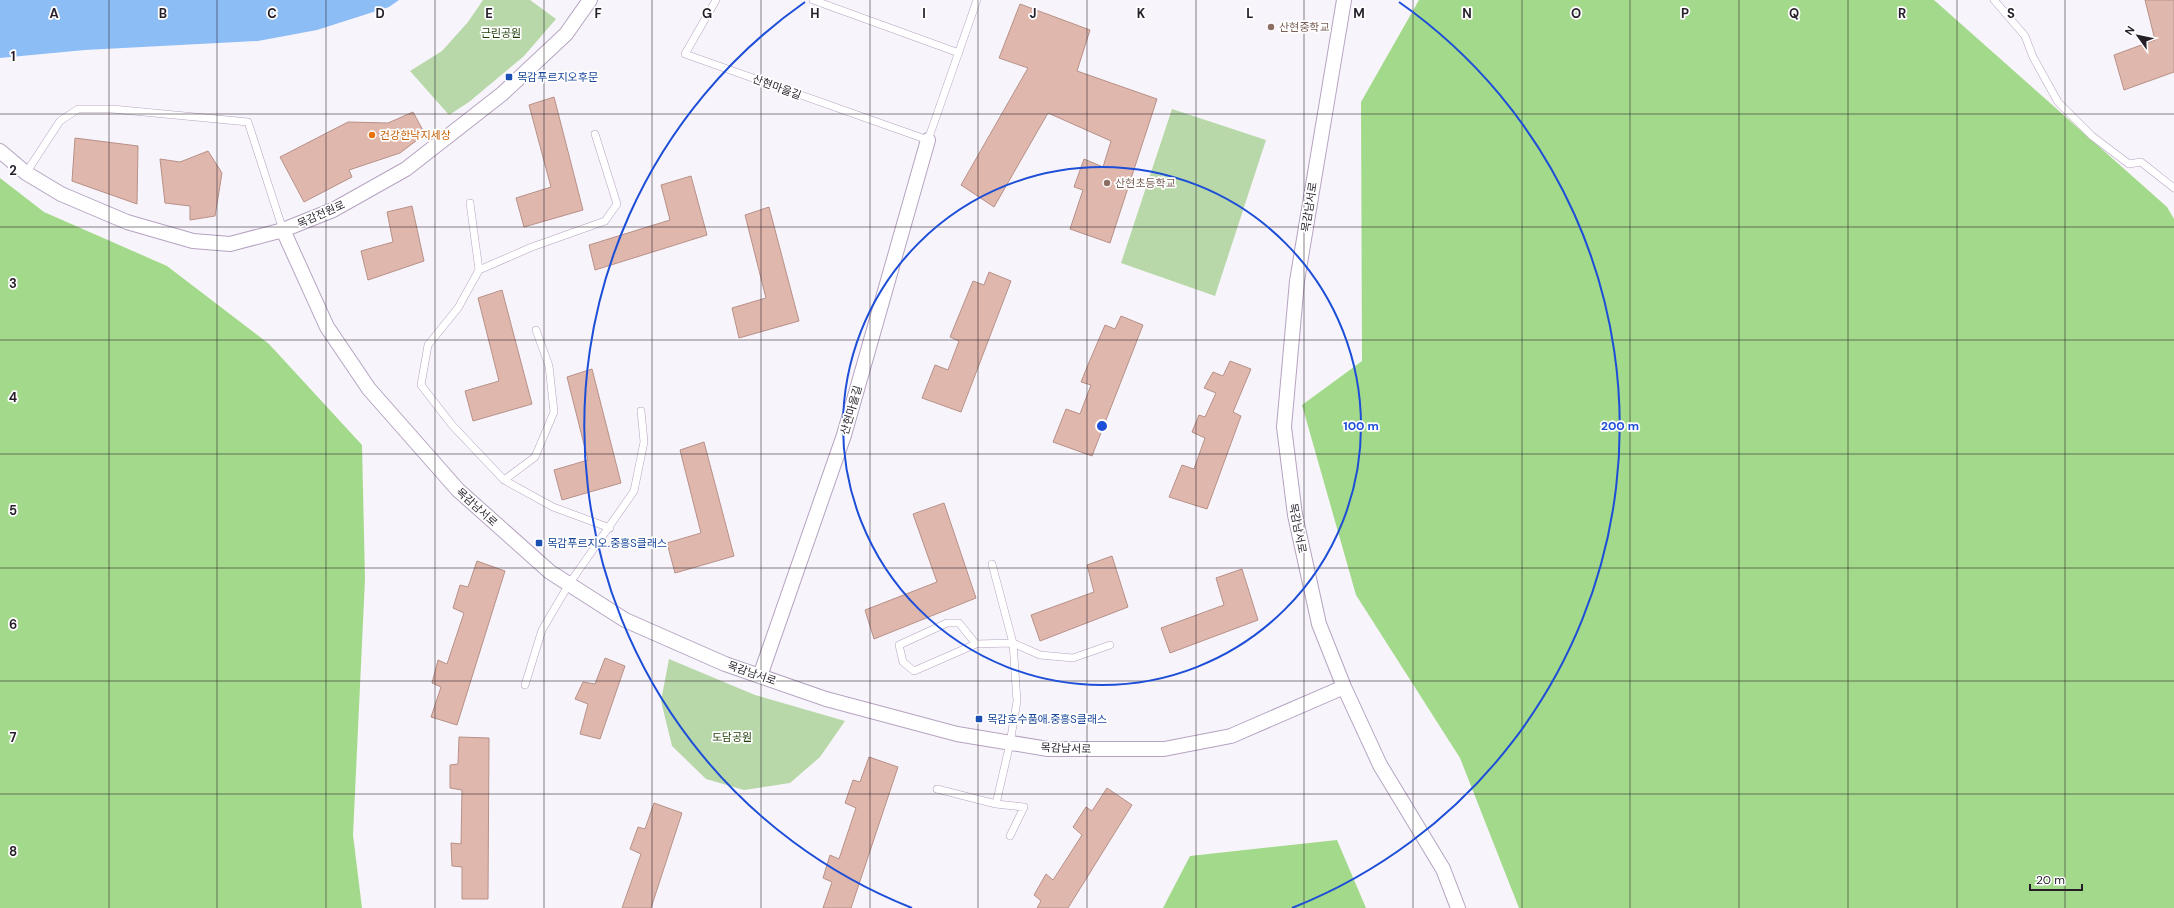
<svg xmlns="http://www.w3.org/2000/svg" width="2174" height="908" font-family="'DM Sans','Noto Sans KR',sans-serif">
<style>
.green{fill:#b8d8a9}
.forest{fill:#a3d98a}
.water{fill:#8dbdf5}
.building{fill:#dfb7ad;stroke:#b79188}
.lines{fill:none;stroke-linecap:round;stroke-linejoin:round}
.lane-casing{stroke:#b6a3c2;stroke-width:8}
.street-casing{stroke:#b6a3c2;stroke-width:16}
.lane{stroke:#fff;stroke-width:7}
.street{stroke:#fff;stroke-width:14}
.grid{fill:none;stroke:#261f2a;stroke-width:1;stroke-opacity:0.55}
.ring{fill:none;stroke:#1d4ed8;stroke-width:2}
.education-dot{fill:#8d6e63;stroke:#fff;stroke-width:1.5}
.transit-dot{fill:#1a4fb4;stroke:#fff;stroke-width:1.5}
.food-dot{fill:#e8710a;stroke:#fff;stroke-width:1.5}
.labels{text-anchor:middle;dominant-baseline:central;stroke-width:3.5;stroke-linejoin:round;paint-order:stroke}
.education-label{font-size:11px;fill:#785e54;stroke:#fff;text-anchor:start}
.park-label{font-size:11px;fill:#1d3e06;stroke:#fff}
.transit-label{font-size:11px;fill:#164399;stroke:#fff;text-anchor:start}
.street-label{font-size:11px;fill:#261f2a;stroke:#fff}
.food-label{font-size:11px;fill:#c56008;stroke:#fff;text-anchor:start}
.grid-label{font-size:13px;text-anchor:middle;font-weight:bold;fill:#261f2a;stroke:#fff;stroke-width:3.5;stroke-linejoin:round;paint-order:stroke}
.centre{fill:#1d4ed8;stroke:#fff;stroke-width:2}
.ring-label{font-size:12px;text-anchor:middle;font-weight:bold;fill:#1d4ed8;stroke:#fff;stroke-width:3.5;stroke-linejoin:round;paint-order:stroke}
</style>
<rect width="100%" height="100%" fill="#f8f4fb"/>
<!-- green -->
<path class="green" d="M483,0H530L556,19L524,56L469,102L449,115L410,71L442,51L468,22Z
M1172,109L1266,140L1215,296L1121,263Z
M669,659L755,695L845,721L820,757L790,783L744,790L706,779L672,746L661,701Z"/>
<!-- forest -->
<path class="forest" d="M1419,0H1934L2167,207L2174,219V908H1519L1460,758L1356,595L1302,405L1362,361L1361,102Z
M0,178L44,212L167,266L269,344L362,445L365,579L353,835L362,908H0Z
M1337,840L1366,908H1163L1190,856Z"/>
<!-- water -->
<path class="water" d="M0,0H399L389,7L317,30L258,41L85,50L0,58Z"/>
<!-- building -->
<path class="building" d="M2145,0H2174V72L2124,90L2114,55L2155,40Z
M1020,4L1090,30L1077,71L1157,99L1110,243L1070,229L1083,190L1074,187L1084,159L1103,167L1111,141L1048,113L994,207L961,185L1028,68L999,58Z
M554,97L583,210L524,227L516,198L551,187L529,105Z
M413,112L425,134L400,153L349,170L352,177L304,202L280,157L348,122L388,123Z
M75,138L138,146L137,204L72,181Z
M208,151L222,173L215,216L190,220V206L165,203L160,159L180,162Z
M691,176L707,235L595,270L589,245L670,220L661,185Z
M412,206L424,261L368,280L361,251L393,242L387,212Z
M769,207L799,321L739,338L732,308L766,298L745,215Z
M989,272L1011,281L961,412L922,398L935,365L948,370L959,341L950,337L973,281L984,285Z
M502,290L532,404L473,421L465,391L499,381L478,298Z
M1121,316L1143,325L1092,456L1053,442L1066,409L1080,414L1091,385L1081,382L1090,360L1105,325L1115,329Z
M1230,361L1251,369L1233,412L1241,416L1207,509L1169,497L1182,465L1194,469L1205,438L1192,432L1199,415L1205,417L1216,393L1204,388L1213,372L1223,376Z
M592,369L621,483L562,500L554,470L588,460L567,377Z
M704,442L734,556L675,573L667,543L701,533L680,450Z
M944,503L976,598L874,639L865,610L937,582L913,514Z
M1112,556L1128,607L1040,641L1031,615L1094,592L1087,565Z
M477,561L505,571L457,725L431,717L441,687L432,683L438,660L447,664L464,613L453,608L460,585L468,587Z
M1242,569L1258,620L1170,653L1161,628L1224,605L1216,578Z
M605,658L625,666L600,739L580,734L588,704L575,699L583,682L595,684Z
M459,737L489,738L488,899H462V867L452,866L451,843L461,844L462,790L450,788V765L458,764Z
M869,757L898,767L851,908H823L832,882L823,878L830,855L839,859L856,808L845,803L853,780L860,782Z
M1107,788L1132,805L1068,908H1037L1041,901L1034,895L1046,874L1053,880L1082,835L1073,827L1086,807L1092,811Z
M654,803L682,813L651,908H622L641,854L630,849L638,827L645,829Z"/>
<g class="lines">
<!-- lane casing -->
<g class="lane-casing">
<path id="lane" d="M716,0L685,54L928,140L977,0
M813,0L959,53
M1994,0L2025,36L2033,57L2058,102L2092,136L2129,164L2141,162L2174,188
M26,173L60,121L78,109H112L248,122L283,230
M470,203L479,270L458,308L428,345L421,385L452,425L504,480L553,507L610,528
M479,270L532,247L605,221L617,204L595,134
M504,480L535,457L554,412L549,366L536,330
M976,644L959,623H947L899,645L903,662L914,671L976,644L1013,643L1040,655L1073,658L1110,645
M525,685L542,630L569,584L634,491L644,442L641,411
M937,789L996,804L1010,743L1017,701L1013,643L992,564
M996,804L1024,807L1010,836"/>
</g>
<!-- street casing -->
<g class="street-casing">
<path id="street" d="M0,151L26,173L61,194L127,222L193,241L230,244L283,230L333,210L406,169L502,94L566,34L590,0
M283,230L327,327L369,389L458,490L550,572L625,620L725,664L826,699L957,734L1048,749H1164L1231,736L1344,687L1319,624L1295,515L1284,427L1297,281L1344,0
M760,676L844,435L928,140
M1344,687L1380,765L1443,869L1458,908"/>
</g>
<!-- lane -->
<use href="#lane" class="lane"/>
<!-- street -->
<use href="#street" class="street"/>
</g>
<!-- grid -->
<path class="grid" d="M109,0V908M217,0V908M326,0V908M435,0V908M544,0V908M652,0V908M761,0V908M870,0V908M978,0V908M1087,0V908M1196,0V908M1304,0V908M1413,0V908M1522,0V908M1630,0V908M1739,0V908M1848,0V908M1957,0V908M2065,0V908M0,114H2174M0,227H2174M0,340H2174M0,454H2174M0,568H2174M0,681H2174M0,794H2174"/>
<!-- distance rings -->
<g class="ring">
<circle cx="1102" cy="426" r="259"/>
<path d="M912 908A518 518 0 0 1 805 2M1399 2A518 518 0 0 1 1292 908"/>
</g>
<!-- markers -->
<g class="education-dot">
<circle cx="1271" cy="27" r="4"/>
<circle cx="1107" cy="183" r="4"/>
</g>
<g class="transit-dot">
<rect x="505" y="73" width="8" height="8" rx="2"/>
<rect x="535" y="539" width="8" height="8" rx="2"/>
<rect x="975" y="715" width="8" height="8" rx="2"/>
</g>
<circle class="food-dot" cx="372" cy="135" r="4"/>
<g class="labels">
<!-- education labels -->
<g class="education-label">
<text x="1279" y="27">산현중학교</text>
<text x="1115" y="183">산현초등학교</text>
</g>
<!-- park labels -->
<g class="park-label">
<text x="501" y="33">근린공원</text>
<text x="732" y="737">도담공원</text>
</g>
<!-- transit labels -->
<g class="transit-label">
<text x="517" y="77">목감푸르지오후문</text>
<text x="547" y="543">목감푸르지오.중흥S클래스</text>
<text x="987" y="719">목감호수품애.중흥S클래스</text>
</g>
<!-- street labels -->
<g class="street-label">
<text transform="translate(777 87) rotate(20)">산현마을길</text>
<text transform="translate(1309 207) rotate(-81)">목감남서로</text>
<text transform="translate(321 214) rotate(-24)">목감전원로</text>
<text transform="translate(851 410) rotate(-74)">산현마을길</text>
<text transform="translate(477 507) rotate(42)">목감남서로</text>
<text transform="translate(1298 528) rotate(79)">목감남서로</text>
<text transform="translate(752 673) rotate(19)">목감남서로</text>
<text transform="translate(1066 748) rotate(2)">목감남서로</text>
</g>
<!-- food labels -->
<g class="food-label">
<text x="380" y="135">건강한낙지세상</text>
</g>
</g>
<g class="grid-label">
<text x="54" y="18">A</text>
<text x="163" y="18">B</text>
<text x="272" y="18">C</text>
<text x="380" y="18">D</text>
<text x="489" y="18">E</text>
<text x="598" y="18">F</text>
<text x="707" y="18">G</text>
<text x="815" y="18">H</text>
<text x="924" y="18">I</text>
<text x="1033" y="18">J</text>
<text x="1141" y="18">K</text>
<text x="1250" y="18">L</text>
<text x="1359" y="18">M</text>
<text x="1467" y="18">N</text>
<text x="1576" y="18">O</text>
<text x="1685" y="18">P</text>
<text x="1794" y="18">Q</text>
<text x="1902" y="18">R</text>
<text x="2011" y="18">S</text>
<text x="13" y="61">1</text>
<text x="13" y="175">2</text>
<text x="13" y="288">3</text>
<text x="13" y="402">4</text>
<text x="13" y="515">5</text>
<text x="13" y="629">6</text>
<text x="13" y="742">7</text>
<text x="13" y="856">8</text>
</g>
<circle cx="1102" cy="426" r="6" class="centre"/>
<g class="ring-label">
<text x="1361" y="430">100 m</text>
<text x="1620" y="430">200 m</text>
</g>
<!-- north arrow -->
<g transform="translate(2138 36) rotate(303)" stroke="#ffffff" stroke-width="3" paint-order="stroke">
<path d="M0-3L7 15L0 10L-7 15Z" fill="#261f2a"/>
<text y="-6" font-size="11" font-weight="bold" text-anchor="middle" fill="#261f2a">N</text>
</g>
<!-- scale -->
<path d="M2030 884v6h52v-6" fill="none" stroke="#261f2a" stroke-width="2"/>
<text x="2036" y="884" font-size="12" fill="#261f2a" stroke="#ffffff" stroke-width="3" paint-order="stroke">20 m</text>
</svg>
